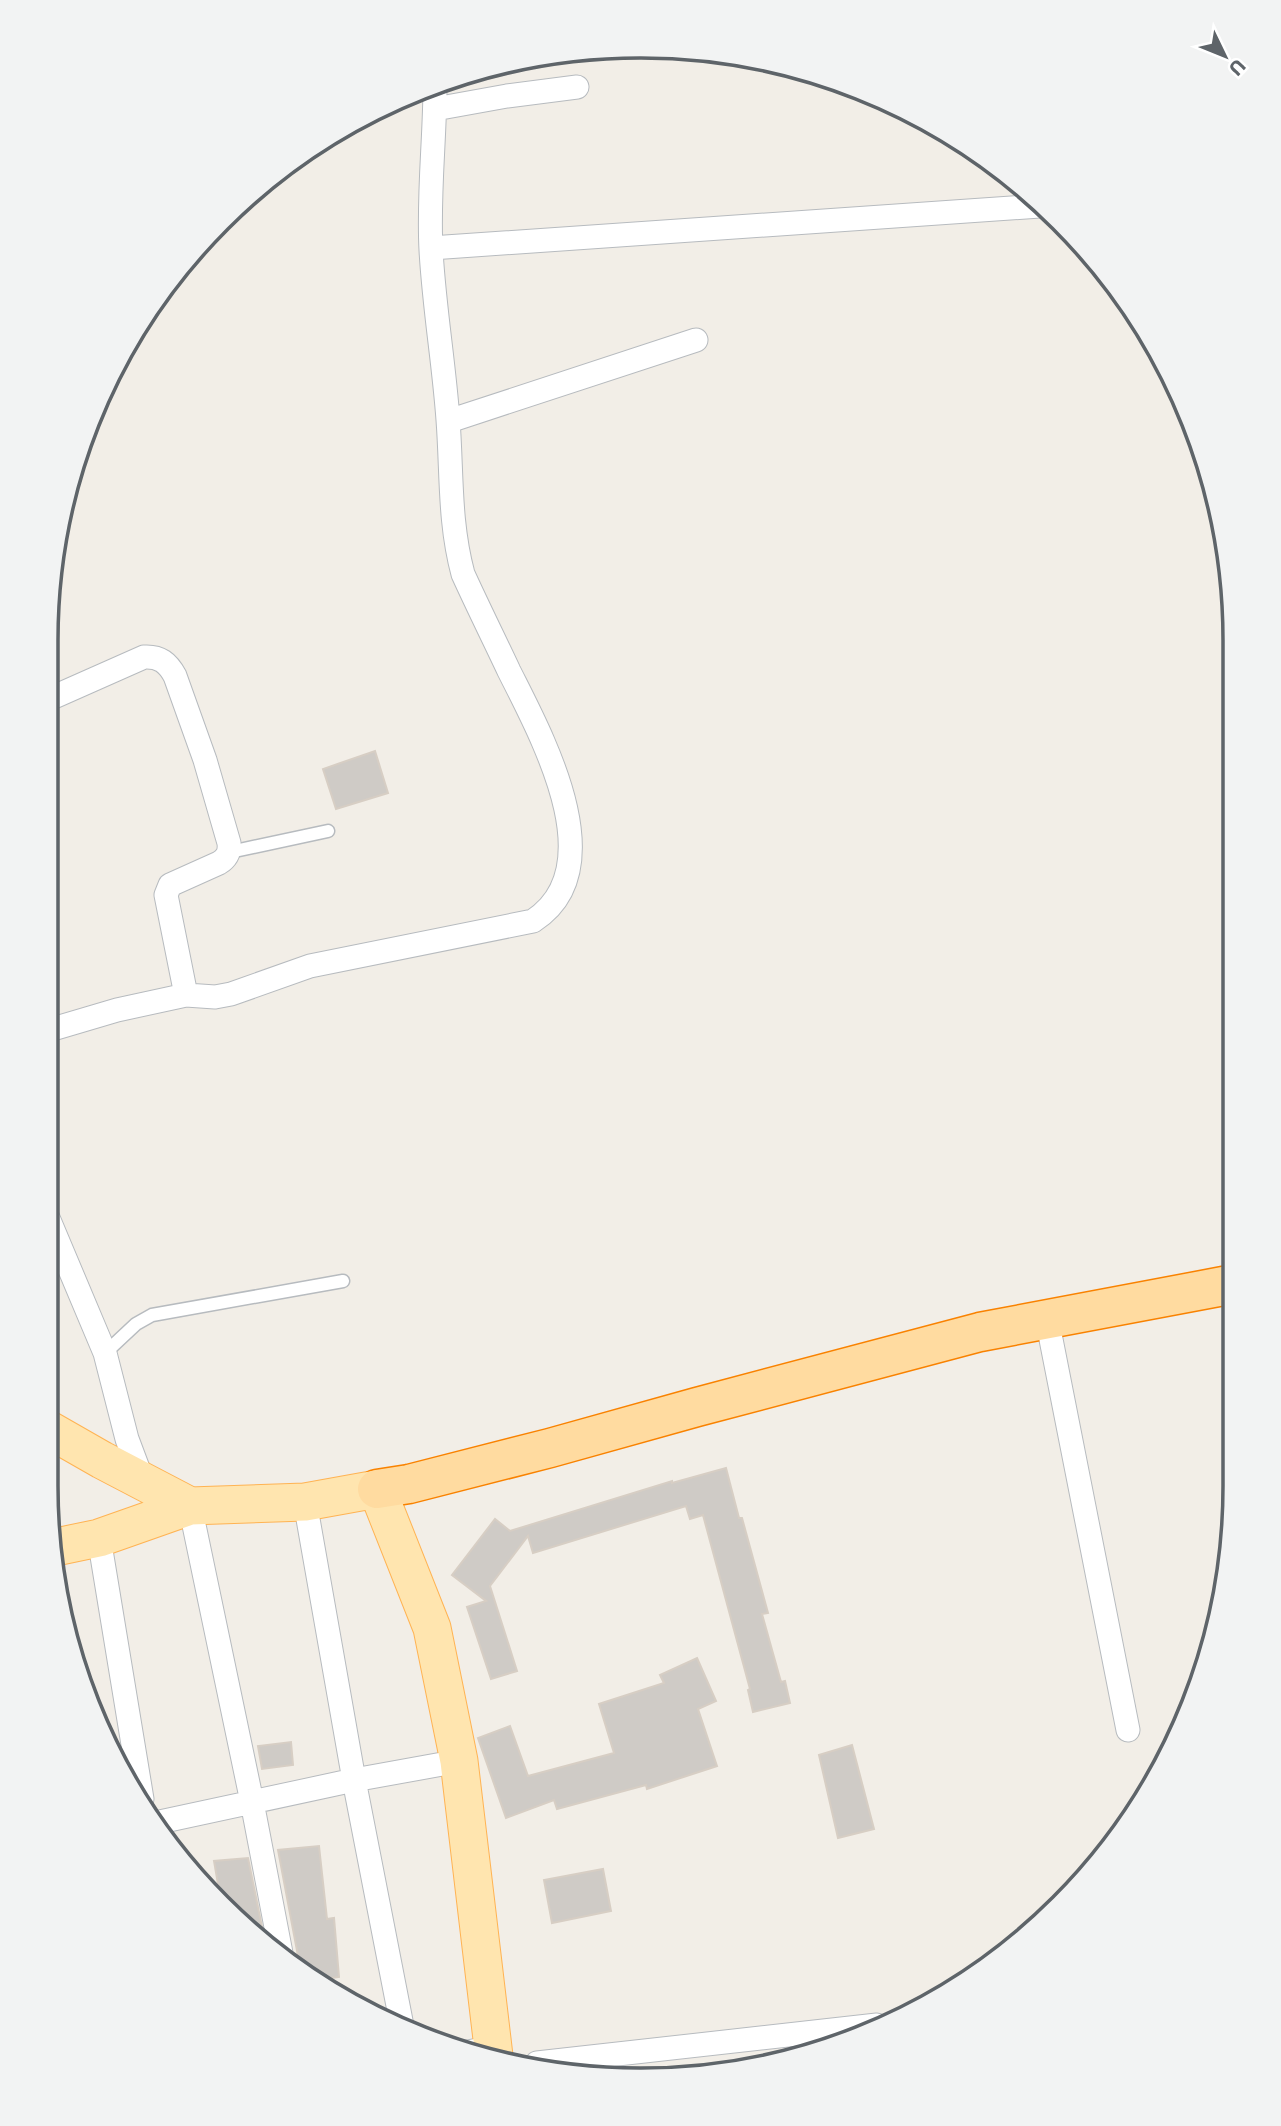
<svg xmlns="http://www.w3.org/2000/svg" width="1281" height="2126" font-family="Commissioner,sans-serif">
<style>
.building{fill:#cfcbc6;stroke:#d7cec4;stroke-width:2}
.lines{fill:none;stroke-linecap:round;stroke-linejoin:round}
.service-casing{stroke:#b7bbbf;stroke-width:15}
.minor-casing{stroke:#b7bbbf;stroke-width:25}
.primary-casing{stroke:#ffb353;stroke-width:39}
.trunk-casing{stroke:#f98200;stroke-width:41}
.service{stroke:#fff;stroke-width:12}
.minor{stroke:#fff;stroke-width:23}
.primary{stroke:#ffe5af;stroke-width:37}
.trunk{stroke:#ffdba0;stroke-width:38}
.rim{fill:none;stroke:#5e6469;stroke-width:3.5}
</style>
<rect width="100%" height="100%" fill="#f2eee7"/>
<!-- building -->
<path class="building" d="M375,751L388,793L336,809L323,769Z
M726,1468L739,1518H742L768,1613L762,1614L781,1682L785,1681L790,1703L753,1712L748,1690L750,1689L703,1515L690,1519L686,1506L533,1553L528,1536L490,1586L517,1671L491,1679L467,1607L486,1601L452,1575L495,1519L510,1531L672,1481V1483Z
M697,1658L716,1701L698,1709L717,1766L647,1789L646,1785L557,1809L554,1800L506,1818L478,1738L510,1726L528,1776L614,1753L599,1704L664,1683L660,1675Z
M291,1742L293,1765L262,1769L258,1746Z
M852,1745L874,1829L838,1838L819,1755Z
M319,1846L327,1919L334,1918L339,1977L312,1981L301,1972L278,1850Z
M248,1858L264,1937L220,1896L214,1861Z
M603,1869L611,1911L552,1923L544,1880Z"/>
<g class="lines">
<!-- service casing -->
<g class="service-casing">
<path id="service" d="M230,852L328,831
M105,1353L136,1324L152,1315L343,1281"/>
</g>
<!-- minor casing -->
<g class="minor-casing">
<path id="minor" d="M435,109L507,96L577,87
M431,248L1040,206
M449,421L696,340
M47,700L144,657C160,656 168,663 175,676L205,760L229,843C230,853 227,858 219,863L170,885L166,895L186,995
M46,1031L117,1010L186,995L215,997L231,994L310,966L533,921C615,868 541,735 509,671C494,639 478,607 463,574C449,522 452,473 448,420C444,363 434,307 431,250C428,194 435,139 435,84
M46,1213L105,1353L127,1439L142,1479
M1047,1319L1128,1730
M305,1502L354,1780L402,2026
M190,1506L252,1802L281,1953
M99,1538L142,1799
M155,1823L354,1780L459,1761
M468,2052L493,2047
M537,2063L877,2025"/>
</g>
<!-- primary casing -->
<g class="primary-casing">
<path id="primary" d="M46,1428L102,1460L190,1506
M56,1547L99,1538L190,1506L305,1502L377,1489L432,1628L459,1761L494,2056"/>
</g>
<!-- trunk casing -->
<g class="trunk-casing">
<path id="trunk" d="M377,1489L409,1484L550,1448L697,1407L980,1332L1234,1284"/>
</g>
<!-- service -->
<use href="#service" class="service"/>
<!-- minor -->
<use href="#minor" class="minor"/>
<!-- primary -->
<use href="#primary" class="primary"/>
<!-- trunk -->
<use href="#trunk" class="trunk"/>
</g>
<!-- crop -->
<path d="M0 0H1281V2126H0ZM640 58H641A582 582 0 0 1 1223 640V1486A582 582 0 0 1 641 2068H640A582 582 0 0 1 58 1486V640A582 582 0 0 1 640 58Z" fill="#f2f3f3" fill-rule="evenodd"/>
<path class="rim" d="M640 58H641A582 582 0 0 1 1223 640V1486A582 582 0 0 1 641 2068H640A582 582 0 0 1 58 1486V640A582 582 0 0 1 640 58Z"/>
<!-- north arrow -->
<g transform="translate(1225 56) rotate(133)" stroke="#ffffff" stroke-width="5" paint-order="stroke">
<path d="M0-5L12 26L0 18L-12 26Z" fill="#5e6469"/>
<text y="-10" font-size="19" font-weight="bold" text-anchor="middle" fill="#5e6469">U</text>
</g>
</svg>
